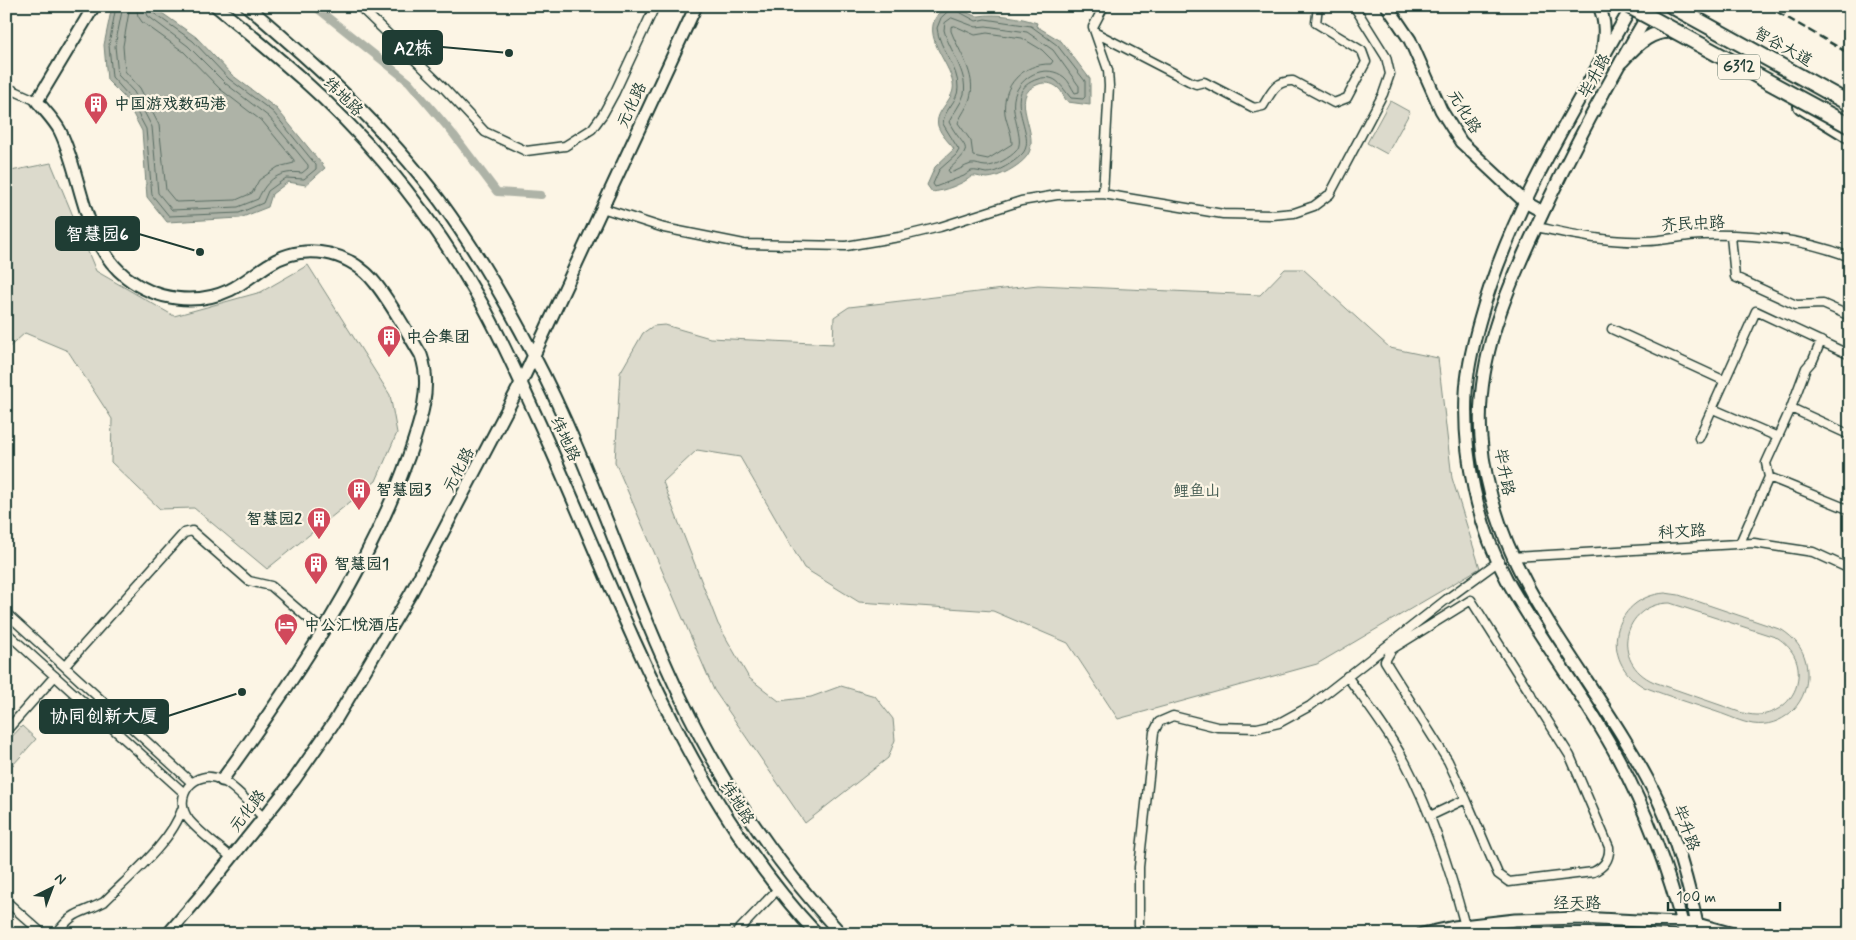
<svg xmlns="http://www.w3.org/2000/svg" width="1856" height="940" font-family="Mynerve,'LXGW WenKai TC',sans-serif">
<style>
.green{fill:#dcdacc;stroke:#7e8c80;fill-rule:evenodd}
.water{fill:#aeb3a7;stroke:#758479}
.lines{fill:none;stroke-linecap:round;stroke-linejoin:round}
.shore{stroke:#586c62;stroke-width:1}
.canal{stroke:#aeb3a7;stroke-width:8}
.street-casing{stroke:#1f3d34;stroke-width:11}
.secondary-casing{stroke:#1f3d34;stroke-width:15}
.primary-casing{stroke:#1f3d34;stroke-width:16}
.highway-casing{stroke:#1f3d34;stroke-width:18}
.street{stroke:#fcf5e5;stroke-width:8}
.secondary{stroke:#fcf5e5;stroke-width:11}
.primary{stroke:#fcf5e5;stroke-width:12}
.highway{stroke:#fcf5e5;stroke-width:14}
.rail{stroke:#1f3d34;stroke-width:2.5;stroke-dasharray:8 4;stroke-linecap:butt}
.highway-bridge-casing{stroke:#1f3d34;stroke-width:18;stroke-linecap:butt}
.highway-bridge{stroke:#fcf5e5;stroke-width:14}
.labels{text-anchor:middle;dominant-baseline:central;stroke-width:4.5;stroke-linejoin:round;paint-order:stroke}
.shield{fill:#fcf5e5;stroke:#617469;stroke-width:1}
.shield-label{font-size:15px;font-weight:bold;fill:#1f3d34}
.street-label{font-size:16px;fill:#1f3d34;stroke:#fcf5e5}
.poi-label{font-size:16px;font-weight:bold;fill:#1f3d34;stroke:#fcf5e5;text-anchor:start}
.park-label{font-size:16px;fill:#455c52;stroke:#fcf5e5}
.leader{fill:none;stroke:#1f3d34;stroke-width:2}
.callout-dot{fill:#1f3d34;stroke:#fcf5e5;stroke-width:2}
.callout{fill:#1f3d34;stroke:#1f3d34;stroke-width:2}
.callout-label{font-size:18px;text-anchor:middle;font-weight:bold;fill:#fff}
</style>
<rect width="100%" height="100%" fill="#fcf5e5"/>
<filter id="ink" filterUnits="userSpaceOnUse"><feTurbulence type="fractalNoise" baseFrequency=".02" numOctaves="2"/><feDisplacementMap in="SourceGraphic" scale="10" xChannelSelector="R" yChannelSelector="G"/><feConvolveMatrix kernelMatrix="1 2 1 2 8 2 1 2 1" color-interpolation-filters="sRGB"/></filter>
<g filter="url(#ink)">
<!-- green -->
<path class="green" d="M1390,101L1410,112L1387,154L1367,143Z
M51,163L96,271L174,316L261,292L308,265L390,395L397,433L376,481L267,569L194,508L160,509L111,462L112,419L68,351L25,333L6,350V172Z
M1285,269H1303L1390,348L1438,358L1452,478L1480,568L1317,664L1118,719L1068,643L993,611L859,602L804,568L740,457L697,450L663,482L718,624L749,678L779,701L811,697L841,686L875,696L893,719L895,740L888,758L805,823L714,690L615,462L620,373L643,333L653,326L665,325L710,338L833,344L834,317L849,307L1038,285L1260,295Z
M1665,593L1679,595L1782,630C1799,641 1808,656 1807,677C1806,705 1782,728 1753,724C1741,722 1729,716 1717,712C1693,704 1668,696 1644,687C1598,661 1612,597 1665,593ZM1670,603L1778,638C1791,647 1800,660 1798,677C1797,698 1778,715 1757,715C1744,715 1732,709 1720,705C1698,697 1676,690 1654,682C1610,663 1622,603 1670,603Z
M22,726L36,739L13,765L6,759V743Z"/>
<!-- water -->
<path class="water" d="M112,6H152L196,37L232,75L277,109L325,168L306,185L288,182L272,194L268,207L240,218L167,222L147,197L142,131L124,97L107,80L104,45Z
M953,7C961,8 972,17 979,16C996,13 1019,17 1037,23L1036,26L1061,41L1090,79V105L1068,102C1063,98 1063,91 1057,87C1052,83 1045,82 1039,84C1005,95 1043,135 1027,156C1020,166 998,178 987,178C981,178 977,175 972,176C963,184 944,191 932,192L927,185L935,167L954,149C949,142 941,135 938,126C934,110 956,100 953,83C949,61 921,36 938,14Z"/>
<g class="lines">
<!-- shore -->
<path class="shore" d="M116,6L109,45L112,77L128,95L146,129L152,195L169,216L239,213L263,203L268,191L286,178L304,179L316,169V165L273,112L229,79L193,41L152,12L150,6
M123,6L115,46L118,75L134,92L152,127L158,193L172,210L238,207L258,199C267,179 280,170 302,173L308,168V165L269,117L225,83L188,46L148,16L144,6
M130,6L123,46L125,71L140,88L159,125L166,190L176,202L236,200L252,193L259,180L278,167L294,163V160L263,122L220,89L184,52L142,22L138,16L136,6
M952,8L976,21L985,19L1031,26L1057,45L1085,81V97L1083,99L1071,98C1061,87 1057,73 1038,79C997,92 1038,134 1023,153C1016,161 996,174 986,173C980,172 976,170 971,171L964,176L935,187L933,184L939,170L956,155L959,150L943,124C943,110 958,102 958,88C959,67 939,49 937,28L941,18Z
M952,18L976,27L986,26L1027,32L1053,50L1079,86V92L1075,93C1071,87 1069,81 1064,77C1047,64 1024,74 1016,92C1007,112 1027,140 1016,151C1011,157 994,167 986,166C980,166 977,163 971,164C964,166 958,171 950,173L948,170C978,144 963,150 949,122C953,113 961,105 964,94C968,73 949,50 944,30L945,23Z
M955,26L975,35L987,33L1022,38L1042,50L1053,61L1051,64C1023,63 1001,86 1005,114C1007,125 1012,133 1012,144L988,159L973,156L971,141L958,123C961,114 968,107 970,98C977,75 959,52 951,31V27Z"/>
<!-- canal -->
<path class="canal" d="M314,6L409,82L454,135L497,192L541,195"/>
<!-- street casing -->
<g class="street-casing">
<path id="street" d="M359,6L442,86L485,132L526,151L565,146L592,129L603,114L615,92L655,6
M1096,33L1189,81L1196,84L1204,82L1254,108L1263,106C1271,93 1276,80 1293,81L1334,103L1347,98L1366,62L1362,51L1316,23L1318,6
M6,87L37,101
M1103,194L1109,86L1108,70L1093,27L1104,6
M602,208L664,228L744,244L846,246L899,237L940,227L1021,201L1057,195L1103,194L1223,214L1272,215L1294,213L1314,206L1330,194L1383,94L1390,74L1386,57L1354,6
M1536,227C1572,234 1609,243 1646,241C1665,241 1684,235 1703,235C1751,234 1805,239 1850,257
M1731,236L1735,277L1796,305L1823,304L1850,316
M1612,329L1725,381
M1791,408L1806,368L1813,360L1821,341
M1713,409L1778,437
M1699,438L1756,311L1850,355
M1769,477L1850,510
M1740,543L1769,477L1766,463L1791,408L1850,435
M1512,557L1754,543L1813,552L1850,569
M6,613L191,782
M6,632L183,792
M65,666L184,533L192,531L249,581L271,586L323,631
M1347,676C1367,704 1389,732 1405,762C1432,814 1450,869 1465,926
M6,731L55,676
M1430,816L1466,799L1498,874L1509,882L1593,872C1604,867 1610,859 1609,847L1570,756L1471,600L1392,649L1385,661L1448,761L1466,799
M232,858C218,846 201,834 189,820C171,797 195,767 221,780C235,786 252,807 264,818
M6,901L43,934
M56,934C75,909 80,915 104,902C130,876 172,842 183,807
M735,934L778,889
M1139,934V867L1154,732L1159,722L1173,716L1217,727L1257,728L1279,723L1310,706L1447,599L1499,561"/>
</g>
<!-- secondary casing -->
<g class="secondary-casing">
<path id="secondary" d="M94,6L37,101C44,110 55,121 60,131C83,178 82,242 126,277C155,300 196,306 230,290C244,283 255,273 268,265C299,244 339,249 366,273C383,288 408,334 421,355C433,388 419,426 408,458C366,575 295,679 222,780
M216,6C245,30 274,54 302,79C373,142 434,219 481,302C502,339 519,379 537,418C618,595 681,789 817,934
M247,6C316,65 385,127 440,201C473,246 507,304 533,354C591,464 627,586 681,698C722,785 776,863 841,934
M1387,6L1410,40L1441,110L1461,142L1525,202L1543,212
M1599,6C1606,22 1605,36 1602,53
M1632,6C1575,108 1510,209 1479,323C1473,345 1467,369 1466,393C1463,456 1477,524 1507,580C1541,641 1585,696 1618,758C1648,814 1669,872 1685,934
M1653,6C1611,77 1572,149 1538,223C1506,291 1475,361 1481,438C1486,505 1514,567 1549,623C1586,682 1629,739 1659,802C1678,843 1690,889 1699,934
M168,934L208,887L294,780L335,721L411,593L521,383L696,6
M1422,934L1454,927L1515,920L1579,918L1697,924L1733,934"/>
</g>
<!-- primary casing -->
<g class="primary-casing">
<path id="primary" d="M1622,61C1637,44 1654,27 1679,33"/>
</g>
<!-- highway casing -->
<g class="highway-casing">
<path id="highway" d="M1672,6L1850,104
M1801,106L1850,136"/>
</g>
<!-- street -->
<use href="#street" class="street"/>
<!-- secondary -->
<use href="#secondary" class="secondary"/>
<!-- primary -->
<use href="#primary" class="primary"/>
<!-- highway -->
<use href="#highway" class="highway"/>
<!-- rail -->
<path class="rail" d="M1767,6L1850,54"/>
<!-- highway-bridge casing -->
<g class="highway-bridge-casing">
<path id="highway-bridge" d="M1629,6L1850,126"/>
</g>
<!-- highway-bridge -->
<use href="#highway-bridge" class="highway-bridge"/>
</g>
</g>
<!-- icons -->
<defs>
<g id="building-pin" transform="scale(1.25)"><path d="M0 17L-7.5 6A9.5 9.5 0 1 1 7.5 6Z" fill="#d1495b" stroke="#fcf5e5"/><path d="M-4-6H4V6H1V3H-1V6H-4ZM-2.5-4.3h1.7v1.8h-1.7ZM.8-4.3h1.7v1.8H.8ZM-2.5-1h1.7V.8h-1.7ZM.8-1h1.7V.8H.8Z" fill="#fff"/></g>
<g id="hotel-pin" transform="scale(1.25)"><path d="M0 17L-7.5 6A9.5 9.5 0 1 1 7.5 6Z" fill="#d1495b" stroke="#fcf5e5"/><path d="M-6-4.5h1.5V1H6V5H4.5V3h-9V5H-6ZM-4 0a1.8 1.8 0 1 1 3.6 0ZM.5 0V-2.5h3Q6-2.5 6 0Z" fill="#fff"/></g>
</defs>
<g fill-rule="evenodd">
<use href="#building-pin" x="96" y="104"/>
<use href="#building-pin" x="389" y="337"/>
<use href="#building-pin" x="359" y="490"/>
<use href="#building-pin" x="319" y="519"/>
<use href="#building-pin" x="316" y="564"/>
<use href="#hotel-pin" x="286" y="625"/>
</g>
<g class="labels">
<!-- shield labels -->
<rect class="shield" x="1718" y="54.5" width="42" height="25" rx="4"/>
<g class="shield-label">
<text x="1739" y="67">G312</text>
</g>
<!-- street labels -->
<g class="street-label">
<text transform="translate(1783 47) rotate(29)">智谷大道</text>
<text transform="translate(1595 76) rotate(-61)">毕升路</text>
<text transform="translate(343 97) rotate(45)">纬地路</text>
<text transform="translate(632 105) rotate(-65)">元化路</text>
<text transform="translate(1464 112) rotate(58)">元化路</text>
<text transform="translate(1693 224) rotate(-3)">齐民中路</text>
<text transform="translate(565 439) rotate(65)">纬地路</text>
<text transform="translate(459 470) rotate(-62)">元化路</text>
<text transform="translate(1504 472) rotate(79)">毕升路</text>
<text transform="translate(1682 532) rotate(-3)">科文路</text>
<text transform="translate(737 803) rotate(58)">纬地路</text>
<text transform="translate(248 811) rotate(-52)">元化路</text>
<text transform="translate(1686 828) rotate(70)">毕升路</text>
<text x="1577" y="903">经天路</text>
</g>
<!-- poi labels -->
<g class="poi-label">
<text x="114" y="104">中国游戏数码港</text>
<text x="406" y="337">中合集团</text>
<text x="376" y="490">智慧园3</text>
<text x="302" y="519" text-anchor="end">智慧园2</text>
<text x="334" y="564">智慧园1</text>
<text x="304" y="625">中公汇悦酒店</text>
</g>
<!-- park labels -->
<g class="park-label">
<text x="1197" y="491">鲤鱼山</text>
</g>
</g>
<!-- callouts -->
<path class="leader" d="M509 53L442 47M200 252L139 234M242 692L168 716"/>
<g class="callout-dot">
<circle cx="509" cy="53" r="5"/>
<circle cx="200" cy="252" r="5"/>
<circle cx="242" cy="692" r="5"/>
</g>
<g class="callout">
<rect x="383" y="31" width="59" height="33" rx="5"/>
<rect x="56" y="217" width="83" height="33" rx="5"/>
<rect x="40" y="700" width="128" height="33" rx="5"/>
</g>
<g class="callout-label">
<text x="413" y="54">A2栋</text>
<text x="97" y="240">智慧园6</text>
<text x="104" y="722">协同创新大厦</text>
</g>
<!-- margin -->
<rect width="1856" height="940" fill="none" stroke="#fcf5e5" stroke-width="25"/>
<rect x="12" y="12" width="1831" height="915" fill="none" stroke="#1f3d34" stroke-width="2" filter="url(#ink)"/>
<!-- north arrow -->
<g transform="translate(52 888) rotate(42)" stroke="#fcf5e5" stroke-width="4" paint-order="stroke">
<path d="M0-4L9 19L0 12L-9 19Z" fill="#1f3d34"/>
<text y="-8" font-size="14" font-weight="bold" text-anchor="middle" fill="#1f3d34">N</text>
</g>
<!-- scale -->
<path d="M1668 902v8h112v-8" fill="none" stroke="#1f3d34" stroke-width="2.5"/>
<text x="1676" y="902" font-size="15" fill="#1f3d34" stroke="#fcf5e5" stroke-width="4" paint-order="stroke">100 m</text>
</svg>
